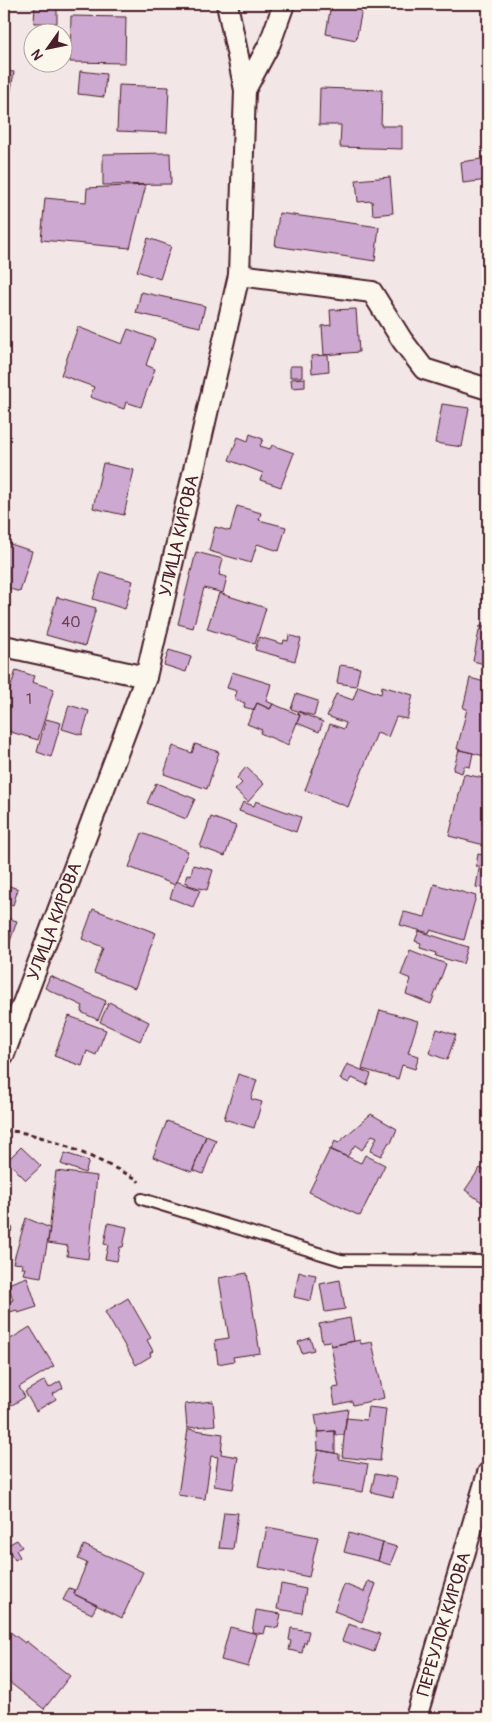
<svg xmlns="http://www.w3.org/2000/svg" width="492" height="1722" font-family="Pangolin,sans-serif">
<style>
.building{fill:#cda8d0;stroke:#4a1f2b}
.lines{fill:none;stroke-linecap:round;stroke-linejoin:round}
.service-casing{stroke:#4a1f2b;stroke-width:14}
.minor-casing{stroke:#4a1f2b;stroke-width:24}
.path{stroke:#4a1f2b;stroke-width:3;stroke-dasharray:5 4;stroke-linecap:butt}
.service{stroke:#fbf7ec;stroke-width:10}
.minor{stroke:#fbf7ec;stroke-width:20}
.labels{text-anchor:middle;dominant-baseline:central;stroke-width:4.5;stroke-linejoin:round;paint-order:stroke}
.number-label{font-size:15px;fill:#6b4154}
.street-label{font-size:18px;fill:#4a1f2b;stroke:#fbf7ec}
</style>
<rect width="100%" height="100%" fill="#f2e7e6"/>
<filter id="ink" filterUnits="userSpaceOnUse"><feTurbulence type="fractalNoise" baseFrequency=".02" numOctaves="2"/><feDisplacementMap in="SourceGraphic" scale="10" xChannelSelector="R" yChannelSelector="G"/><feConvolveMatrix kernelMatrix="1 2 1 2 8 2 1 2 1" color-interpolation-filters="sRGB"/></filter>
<g filter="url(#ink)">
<!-- building -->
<path class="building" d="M35,4H57V23H34Z
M331,4H363L356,40L326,34Z
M71,16L126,17L125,63L70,62Z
M4,71L14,72L9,101L4,100Z
M80,71L106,74L104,97L78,94Z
M119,85L169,87L167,133L117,131Z
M320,88L382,90L381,126H402V149L340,147L341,125H319Z
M4,146L9,147L6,166L4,165Z
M170,153L171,184L103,185V154Z
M488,158V180L463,183L461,162Z
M390,177L393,213L373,215L372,201L358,202L356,180Z
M146,185L130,248L41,240L45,198L86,202L87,188Z
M279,213L379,227L375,261L275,246Z
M148,238L171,246L160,279L137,271Z
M141,292L205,306L200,327L136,313Z
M356,309L359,352L324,355L322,326L331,325L330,310Z
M78,327L122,344L128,329L155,339L146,365L155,369L141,407L126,402L124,409L90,397L94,387L61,375Z
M328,355L329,371L312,373L311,356Z
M290,366H302V377H290Z
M305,378V387L292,388L291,379Z
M442,404L469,408L462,447L435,443Z
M250,434L263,439L260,446L270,449L272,445L294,453L281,487L260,480L263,473L229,460L238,437L248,441Z
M103,463L134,470L124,515L93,508Z
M237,506L261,513L259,520L286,527L279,551L257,544L251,563L209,551L215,527L230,531Z
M4,542L32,551L20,592L4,587Z
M196,552L223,559L219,575L227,577L223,593L204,588L193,628L178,624Z
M101,572L133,581L125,609L93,599Z
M219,593L266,608L255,644L207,629Z
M57,597L96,608L85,646L46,635Z
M480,626L488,628V665L473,661Z
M289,635L301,639L295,661L255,650L259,637L283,644L284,640L288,641Z
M169,650L191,657L186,672L164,665Z
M340,665L360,668L356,686L337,683Z
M16,670L34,676L32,682L54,689L38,740L4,730V709Z
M232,672L271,684L266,701L273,704L270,709L257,703L254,710L244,707L245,703L234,700L237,691L227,688Z
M470,678L488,683V757L457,749L467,709L463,708Z
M358,686L381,694L382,686L413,695L407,719L396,717L388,737L377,733L348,807L305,790L330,724L344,729L346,723L327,716L336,694L353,700Z
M296,694L318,701L314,716L291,709Z
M257,703L270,709L273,704L300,715L288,745L260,733L262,730L247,724Z
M69,705L89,711L82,735L62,729Z
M299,712L323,722L319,732L297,723L300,715H298Z
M46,719L61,723L51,757L37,752Z
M195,744L219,752L207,789L164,774L173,746L192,753Z
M459,750L473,753L470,767L464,766L462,773L453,770Z
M246,767L264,784L248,802L235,790L242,783L237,778Z
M464,774L488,779V815L484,814L482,824L488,826L484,845L449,836Z
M156,783L195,799L186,819L147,803Z
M256,801L301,817L296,832L239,811L243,802L254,806Z
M211,817L236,826L225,856L200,847Z
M142,833L188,851L175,885L129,867Z
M484,851L488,852V867L476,866L478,854L483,855Z
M193,865L213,870L207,890L188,885V883L185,882L187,874L191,875Z
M479,869L488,871V889L476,887Z
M176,881L200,890L193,907L170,898Z
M4,884L18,889L13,905L4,902Z
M434,884L476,896L464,940L430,930L429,933L400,925L404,912L425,917Z
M93,909L156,933L135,988L94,973L103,947L82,939Z
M4,917L17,921L5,956L4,955Z
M419,931L468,947L463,964L436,956L437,953L420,948L421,943L415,941Z
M410,950L446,964L431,1004L406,994L411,979L401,975Z
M50,976L106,1001L98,1020L81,1012L83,1006L45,988Z
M109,1002L149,1022L140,1041L100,1022Z
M380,1010L418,1021L408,1053L419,1056L415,1069L402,1065L398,1079L362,1069Z
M69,1016L106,1030L96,1055L87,1051L82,1066L54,1056Z
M437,1029L456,1035L447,1060L429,1053Z
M347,1064L371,1074L367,1085L352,1078L349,1083L340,1079Z
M238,1074L257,1080L251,1099L262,1102L254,1128L224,1119Z
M371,1114L397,1129L391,1143L389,1142L381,1156L370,1151L377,1137L372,1135L362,1150L355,1145L347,1157L331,1150L335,1141L338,1143Z
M167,1121L206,1136L192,1172L153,1157Z
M206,1136L216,1140L203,1174L193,1170Z
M21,1147L41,1166L26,1180L7,1161Z
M330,1149L361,1163L365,1155L385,1165L360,1216L309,1192Z
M65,1153L89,1161L85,1173L61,1164Z
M480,1168L488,1173V1195L483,1203L465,1190Z
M56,1171L97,1176L88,1259L67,1256L68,1246L48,1243Z
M26,1218L50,1228L41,1277L23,1274L25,1268H22L23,1264L13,1263Z
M4,1223L13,1228L4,1244Z
M108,1223L127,1227L123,1247H120L117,1261L105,1259L108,1245L104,1244Z
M299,1272L316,1275L311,1301L294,1297Z
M247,1273L260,1353L233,1357L234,1361L218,1364L215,1340L229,1338L219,1278Z
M27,1277L37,1307L18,1313L17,1310L10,1312L7,1303L13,1300L8,1284Z
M340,1280L345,1309L325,1312L320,1284Z
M128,1298L151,1338L147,1340L153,1351L150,1353L151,1356L136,1365L105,1312Z
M350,1318L354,1341L331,1346L330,1341L322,1342L319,1324Z
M30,1327L54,1366L19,1387L25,1397L12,1405L5,1394L8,1392L4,1385V1343Z
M310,1338L314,1350L302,1353L298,1342Z
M360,1340L361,1344L372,1342L384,1398L353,1405L352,1401L335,1405L332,1388L339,1387L331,1346Z
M45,1380L49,1388L60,1381L63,1388L53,1394L56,1399L36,1411L25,1392Z
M213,1401L215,1425L187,1428L185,1404Z
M368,1407L386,1409L380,1461L342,1457L346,1418L366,1420Z
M348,1409L344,1435H335V1431L318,1432L315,1415Z
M188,1429L223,1434L221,1454L238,1457L233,1489L214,1486L218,1457L211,1456L205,1499L178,1495Z
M335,1431V1453L318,1450L317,1432Z
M318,1450L339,1454V1459L368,1464L363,1492L312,1484Z
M375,1474L397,1478L393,1497L371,1492Z
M224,1512L238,1513L233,1549L219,1548Z
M267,1527L318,1537L309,1577L259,1567Z
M349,1533L383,1543L378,1561L344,1552Z
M17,1540L22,1547L16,1550L20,1557L15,1560L6,1546Z
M383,1543L397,1547L390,1565L378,1561Z
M84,1545L143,1572L122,1618L74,1594L87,1563L78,1559Z
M368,1581L376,1584L362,1622L334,1611L344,1584L364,1592Z
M281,1584L306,1589L302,1613L277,1609Z
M69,1588L75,1590L74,1594L97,1605L92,1614L63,1600Z
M256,1610L281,1614L278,1628L266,1626L264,1634L252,1632Z
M348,1624L380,1634L374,1652L342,1641Z
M230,1627L257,1634L248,1667L221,1660Z
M291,1628L309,1631L306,1643L304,1642L302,1653L289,1650L291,1641L289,1640Z
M9,1631L25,1643L26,1641L70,1676L44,1709L5,1679L4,1681V1638Z"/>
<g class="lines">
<!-- service casing -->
<g class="service-casing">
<path id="service" d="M142,1199L341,1260L488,1261"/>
</g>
<!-- minor casing -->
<g class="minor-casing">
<g id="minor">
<path d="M227,4L245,90"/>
<path d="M239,275L372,292L402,340L424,369L488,389"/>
<path d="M4,646L146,677"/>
<path id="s1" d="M4,1054L146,677L239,275L245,90L270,43L284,4"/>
<path id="s2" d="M416,1718L488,1473"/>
</g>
</g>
<!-- path -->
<path class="path" d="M4,1131C38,1129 105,1163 137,1179L139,1182"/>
<!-- service -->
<use href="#service" class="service"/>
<!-- minor -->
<use href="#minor" class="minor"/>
</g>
</g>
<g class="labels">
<!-- number labels -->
<g class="number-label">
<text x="71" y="622">40</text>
<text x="29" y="699">1</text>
</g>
<!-- street labels -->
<g class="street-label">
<text stroke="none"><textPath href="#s1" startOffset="548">УЛИЦА КИРОВА</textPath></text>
<text stroke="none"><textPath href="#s1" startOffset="142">УЛИЦА КИРОВА</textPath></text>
<text stroke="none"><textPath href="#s2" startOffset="98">ПЕРЕУЛОК КИРОВА</textPath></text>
</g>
</g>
<!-- margin -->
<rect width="492" height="1722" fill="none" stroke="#fbf7ec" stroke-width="20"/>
<rect x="10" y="10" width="472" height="1702" fill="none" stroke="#4a1f2b" stroke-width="2" filter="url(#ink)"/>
<!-- north arrow -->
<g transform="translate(48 48) rotate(237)"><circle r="24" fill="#fbf7ec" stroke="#b4a19f"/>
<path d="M0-4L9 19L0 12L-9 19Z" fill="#4a1f2b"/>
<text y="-8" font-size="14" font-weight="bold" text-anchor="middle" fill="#4a1f2b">N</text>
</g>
</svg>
